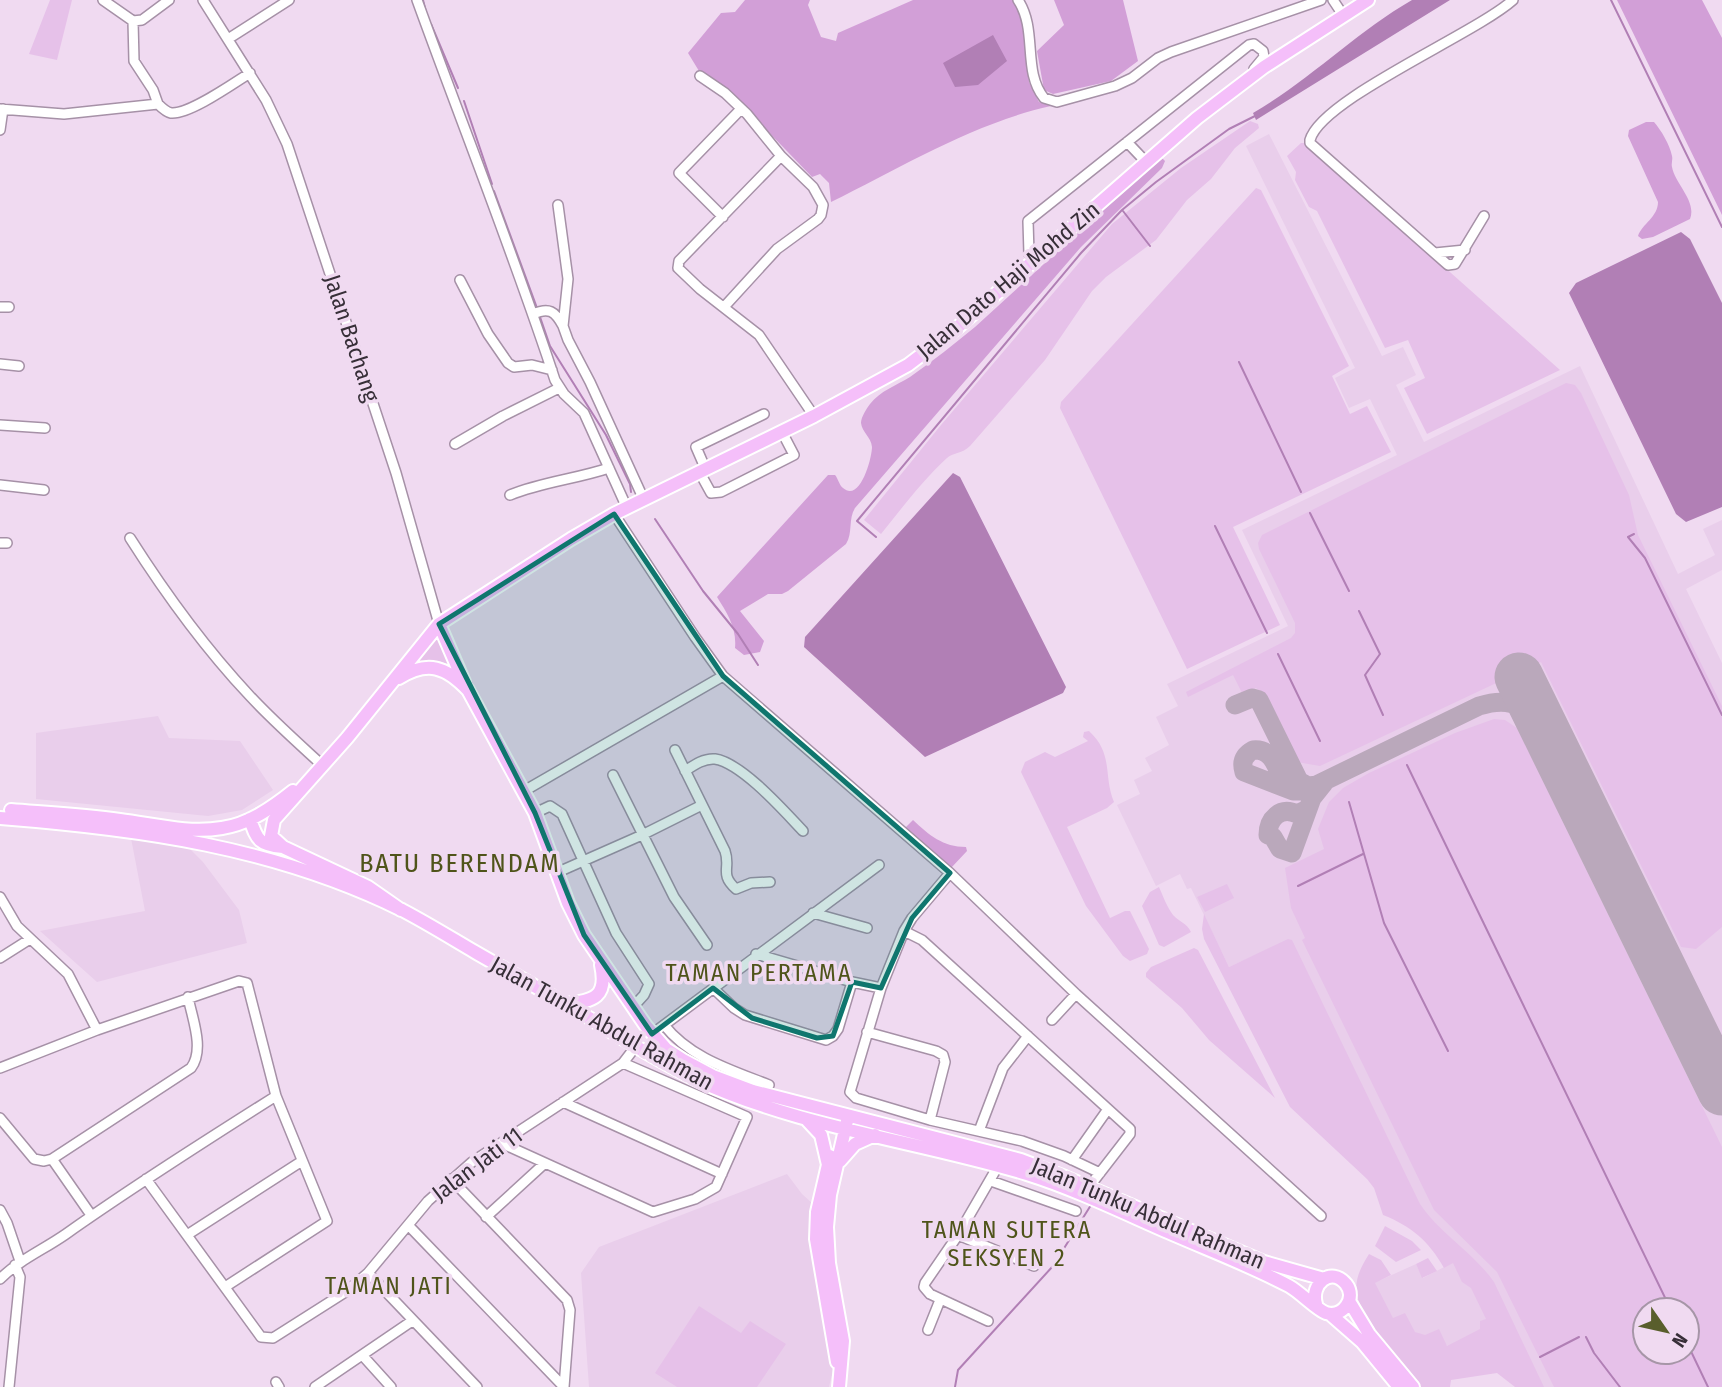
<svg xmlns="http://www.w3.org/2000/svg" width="1722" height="1387" font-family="'Fira Sans Condensed',sans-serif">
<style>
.built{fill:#e9ceeb;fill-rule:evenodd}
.green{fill:#e6c1e9;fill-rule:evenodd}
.forest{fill:#d29fd7}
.water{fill:#b17fb5}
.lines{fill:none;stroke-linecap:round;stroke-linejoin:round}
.stream{stroke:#b17fb5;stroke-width:2}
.taxiway{stroke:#baa8bb;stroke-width:19}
.runway{stroke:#baa8bb;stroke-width:49}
.minor-casing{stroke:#a691a7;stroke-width:12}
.major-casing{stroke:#fff;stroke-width:16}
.minor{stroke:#fff;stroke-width:9}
.major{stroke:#f5bffa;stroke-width:12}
.marked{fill:#0f766e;fill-opacity:0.2;stroke:#0f766e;stroke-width:5;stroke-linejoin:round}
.labels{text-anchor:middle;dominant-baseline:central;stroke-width:7;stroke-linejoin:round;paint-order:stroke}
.street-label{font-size:23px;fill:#372f38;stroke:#f0daf1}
.neighbourhood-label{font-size:24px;letter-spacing:2px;fill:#4f541a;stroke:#f0daf1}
.quarter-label{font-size:26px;letter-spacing:2px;fill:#4f541a;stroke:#f0daf1}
</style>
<rect width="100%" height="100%" fill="#f0daf1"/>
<!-- built -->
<path class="built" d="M1269,134L1382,356L1403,347L1416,375L1396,385L1424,442L1580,366L1678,574L1715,555L1703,529L1722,520V570L1686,589L1722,663V1387H1533L1425,1335H1420L1393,1319L1374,1283L1416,1264L1423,1278L1452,1263L1423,1215L1288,940L1229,967L1191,888L1187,889L1180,874L1156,886L1117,805L1140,794L1134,780L1152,771L1145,758L1169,745L1156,717L1178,706L1167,684L1288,626L1242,530L1397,455L1370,399L1349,408L1335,378L1355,368L1246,146ZM1645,1310H1687V1352H1645Z
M158,716L169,738L240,741L273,790L242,810L208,816L36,799V733Z
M130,833L186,845L203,862L239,910L247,943L97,982L40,931L145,911Z
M787,1174L802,1194L813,1204L809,1228L833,1370L829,1387H589L581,1273L599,1247Z"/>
<!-- green -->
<path class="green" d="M50,0H72L57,60L29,54Z
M1250,121L1258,124L1259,128L1235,148L1211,179L1187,200L1156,240L1106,277L1092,291L1045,360L970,446C962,454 954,452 947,458C922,481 902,508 881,534L864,520L941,425L1112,224L1181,168Z
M1301,143H1305L1560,370L1427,434L1404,388L1425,378L1408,340L1385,348L1317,211L1309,207L1295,180L1296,172L1287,156Z
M1256,188L1261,190L1349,366L1332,376L1350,414L1367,406L1391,452L1233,527L1280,625L1187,669L1060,408L1061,402Z
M1566,383L1575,385L1581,393L1629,495L1638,535L1722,706V927L1696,949L1681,947L1541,662L1320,766L1297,762L1263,693L1256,688L1242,693L1233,675L1188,697L1186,692L1291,638L1295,633V623L1259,549L1258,543L1262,535Z
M437,632L452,666L439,661L412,663Z
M1494,719L1505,720L1517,728L1722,1147V1387H1554L1497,1272L1434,1210L1302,940L1305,938L1291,908L1285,868L1324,849L1318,829L1329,802L1343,788L1369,773L1455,733ZM1645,1310H1687V1352H1645Z
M1089,731C1114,754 1103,776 1114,802L1107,808L1067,827L1110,918L1125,911H1130L1149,949L1147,954L1130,961L1123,956L1086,906L1021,772L1025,762L1045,752L1055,757L1088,741L1083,737L1084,732Z
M1227,884L1234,898L1205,912L1197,897Z
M1159,887C1163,896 1167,907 1173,915C1179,922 1187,923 1191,932L1164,947L1159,945L1142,906L1150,892Z
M1204,914L1229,967L1288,939L1292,940L1420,1204C1440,1234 1473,1252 1494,1282L1544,1387H1515L1497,1373L1451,1380L1450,1387H1421C1406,1367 1362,1319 1357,1296C1354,1279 1361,1267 1369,1254L1381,1260L1391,1275L1375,1283L1393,1318L1405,1313L1415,1332L1425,1335L1439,1329L1447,1346L1480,1329V1321L1486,1319L1471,1288L1462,1282L1453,1263L1444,1268C1429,1241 1411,1226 1383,1215L1374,1188L1367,1179L1290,1107L1204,939L1202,929Z
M1194,948L1198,950L1275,1098L1209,1040L1182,1008L1146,977V973L1151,967Z
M1385,1226L1412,1241L1421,1250L1396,1262L1375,1246Z
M1428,1258L1437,1271L1422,1278L1416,1264Z
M699,1306L741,1333L750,1321L786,1344L757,1387H677L655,1373Z"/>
<!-- forest -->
<path class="forest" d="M745,0H810L808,5L821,37L836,41L838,33L913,0H1014L1024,17L1029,82L1039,102L1051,106C974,123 902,167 831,202L829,183L820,174L812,177L729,91L699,71L688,53L721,13L735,12Z
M1054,0H1123L1138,61L1111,81L1053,94L1044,90L1037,51L1064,25Z
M1617,0H1702L1722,38V215Z
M1646,122H1654C1661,130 1670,145 1672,156C1673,160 1671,163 1672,167C1675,184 1697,201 1690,219L1653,237L1642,239L1638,236C1642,224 1658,217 1658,202L1628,136L1629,130Z
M1161,157L1165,161L1162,168L1081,247L855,508C848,519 853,533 846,544L788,591L782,594H768L740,611L764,641L760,652L744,655L735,648C737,628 727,613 717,597L828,475H835C838,478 839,485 843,488C860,503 872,458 872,447C871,437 862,432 861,423C861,417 867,408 870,404C880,391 897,385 910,377C933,361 954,344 975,327Z
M913,820C929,835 943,847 966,847L967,851L951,868L905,828Z"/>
<!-- water -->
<path class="water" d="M1412,0H1450L1256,120L1253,113C1310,80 1355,33 1412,0Z
M993,35L1007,61L978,85L955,87L943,63Z
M1681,232L1690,239L1722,303V507L1686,522L1676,514L1569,293L1576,283Z
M953,473L960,477L1066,687L1063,693L925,757L804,647L805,637Z"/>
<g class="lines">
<!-- stream -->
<path class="stream" d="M423,0L426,12
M1611,0L1722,227
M431,24L458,88
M464,101L492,184
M494,191L537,308
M1123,211L1150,246
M540,317L550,346L606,435L630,484L631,492
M1239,362L1301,492
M1310,513L1349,591
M655,519L703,591L738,634L758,665
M1215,526L1267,633
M1634,534L1628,537L1645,558L1722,715
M876,537L857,521L1081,253L1122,210L1156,182L1229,129L1257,115
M1359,611L1380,654L1365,675L1383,715
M1278,654L1320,741
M1407,765L1671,1310
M1349,802L1384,923L1448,1051
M1298,886L1363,854
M1586,1337L1594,1353L1620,1387
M1687,1343L1708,1387
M1540,1357L1579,1337
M955,1387L958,1370L1053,1266L1091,1205"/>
<!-- taxiway -->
<path class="taxiway" d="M1235,705L1252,698L1259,700L1299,781L1308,786L1319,785
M1283,782C1277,768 1272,748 1253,750C1244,755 1241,762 1244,772L1293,791H1304L1479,706C1517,694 1529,710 1549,740
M1308,809L1297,814C1280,806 1268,819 1268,835L1273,837L1280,849L1292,853L1312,798L1324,783"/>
<!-- runway -->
<path class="runway" d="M1519,677L1722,1091"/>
<!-- minor casing -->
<g class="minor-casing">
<path id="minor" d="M103,0L133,21L142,20L169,0
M203,0L266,100L287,144L396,473L439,624
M417,0C463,127 513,252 555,380L564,394L584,413L627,508
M1018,0C1038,30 1022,71 1044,98L1057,102L1115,86L1132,78L1158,58L1171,52L1321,0
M1333,0L1343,15
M133,21L134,61L153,90L158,104
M228,39L289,0
M700,76L725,93L747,114L781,156L813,187L823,205L821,215L818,219L777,249L724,307
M0,109L64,114L158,104C162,108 166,112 171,113C189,115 234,83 250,73
M0,130L3,109
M1127,142L1146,162
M781,156L679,261L678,268L700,289L759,335L814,416
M558,205L568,279L563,326L568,340L590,382L644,500
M1484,216L1455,264L1448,265L1310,143V140C1321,99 1475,34 1513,0
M723,217L679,173L741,109
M1435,253L1465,250
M1034,260L1029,254L1028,221L1249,45L1254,44L1263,51L1264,57L1254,69
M460,280L488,334L508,363L514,367L532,365L552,370
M0,307H9
M533,314C549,307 555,311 563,326
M0,364L19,366
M0,425L45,428
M455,444L503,416L559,388
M706,470L696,447L764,414
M700,473L711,493L721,492L794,455L782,432
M0,485L44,490
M510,495C542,482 576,479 609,468
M614,514L695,637L723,676L950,873L1076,994L1321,1216
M130,538C165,593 204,647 249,695C272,720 297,742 322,765
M0,543H7
M675,750L725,851C731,868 719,874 736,889L751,883L770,882
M685,771C694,765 704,758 715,759C742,763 785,812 803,831
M613,775L674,897L707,945
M524,791L723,676
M535,813L550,806L562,814L616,933L649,984L644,995L633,1007
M556,873L642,835L702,805
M950,873L912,918L904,931L881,988L850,1092L856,1098L930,1120L1022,1141L1064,1156L1100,1173
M0,897L17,926L68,974L97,1030
M813,913L867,928
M904,931L922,940L1130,1129V1134L1089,1187
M756,954L852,982L881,988
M0,958L30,939
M713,988L734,1008L745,1015L826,1040L833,1036L838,1029L852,982
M1052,1020L1076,994
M664,1025C690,1058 731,1070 769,1085
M867,1032L936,1051L943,1055L945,1062L930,1120
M652,1034L879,865
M0,1068L97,1030L239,981L247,983L276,1096L327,1221L225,1287
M563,1102L722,1174
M0,1118L34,1159L44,1161L52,1159L191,1068C205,1049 192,1018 188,997
M979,1131L1003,1068L1028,1036
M501,1143L653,1212L695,1199L716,1187L747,1117L623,1063
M52,1159L91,1215
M1072,1160L1108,1109
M146,1179L261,1337L273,1338L347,1291L368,1273L428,1201L472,1162L623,1063L636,1046
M991,1181L1076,1211
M0,1210L7,1223L20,1261
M486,1217L545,1163
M408,1225L564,1387L570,1310L567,1300L451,1179
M187,1235L302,1161
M958,1235L1034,1266
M368,1273L477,1387
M0,1279C19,1260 43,1250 66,1234C134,1186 205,1141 276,1096
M988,1321L930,1294L924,1287L925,1283L958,1235L998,1166
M928,1330L940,1300
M363,1356L391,1387
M276,1382L279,1387
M9,1387L20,1277L15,1265
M315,1387L412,1321"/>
</g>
<!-- major casing -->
<g class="major-casing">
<path id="major" d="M439,624L464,682
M399,678C428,660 446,667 468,690L535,813L568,903L584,935L646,1026L666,1049L683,1060L713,1076L753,1091L1021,1160L1065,1177L1264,1262L1324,1279
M11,810C48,813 84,815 120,820C153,824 188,834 222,828C249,824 273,807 293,791
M0,818C140,829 274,847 402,910C427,923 451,938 475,952C513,974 551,995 589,1018C623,1039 658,1061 695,1079C800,1128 918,1141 1027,1174C1078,1190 1128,1215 1177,1236C1214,1252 1253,1267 1289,1286C1300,1292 1317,1310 1326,1313C1343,1318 1357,1298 1346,1284C1331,1266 1310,1284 1316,1304
M250,819C257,841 260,845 283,847
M401,910L368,887L283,847L271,836L274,820L347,738L439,624L571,539L614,514L814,416L908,365L958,327L1197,118L1264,67L1368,0
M566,1004C594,1001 608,997 601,965
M807,1120L821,1135L828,1165
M830,1156L817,1212L816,1239L837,1362
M840,1161L855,1144L875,1135
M1349,1301L1369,1334L1413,1387
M1330,1314L1362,1342L1399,1387
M839,1387L843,1341L829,1263L827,1227L830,1195L847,1121"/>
</g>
<!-- minor -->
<use href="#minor" class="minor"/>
<!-- major -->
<use href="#major" class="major"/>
</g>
<!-- marked area -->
<path class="marked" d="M614,514L723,676L950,873L912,918L881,988L852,982L833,1036L817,1038L752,1018L713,988L652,1034L584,935L535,813L439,624Z"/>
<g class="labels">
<!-- street labels -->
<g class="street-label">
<text transform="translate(1008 280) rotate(-40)">Jalan Dato Haji Mohd Zin</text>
<text transform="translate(352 338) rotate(72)">Jalan Bachang</text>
<text transform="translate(602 1023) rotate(29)">Jalan Tunku Abdul Rahman</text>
<text transform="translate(477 1164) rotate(-37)">Jalan Jati 11</text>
<text transform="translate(1148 1213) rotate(23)">Jalan Tunku Abdul Rahman</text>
</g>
<!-- neighbourhood labels -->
<g class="neighbourhood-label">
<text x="759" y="973">TAMAN PERTAMA</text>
<text x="1007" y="1230">TAMAN SUTERA<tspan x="1007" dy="28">SEKSYEN 2</tspan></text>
<text x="389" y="1286">TAMAN JATI</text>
</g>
<!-- quarter labels -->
<g class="quarter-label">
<text x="460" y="863">BATU BERENDAM</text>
</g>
</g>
<!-- north arrow -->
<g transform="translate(1666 1331) rotate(124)"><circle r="33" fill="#f0daf1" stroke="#a696a7" stroke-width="2"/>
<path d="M0-5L12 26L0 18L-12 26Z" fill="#595e2c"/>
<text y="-10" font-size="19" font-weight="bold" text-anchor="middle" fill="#372f38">N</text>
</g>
</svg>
